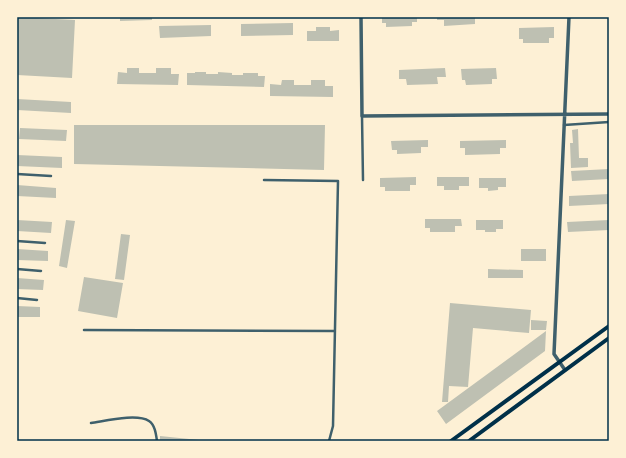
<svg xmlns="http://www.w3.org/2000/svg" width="626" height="458" font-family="'Nunito Sans',sans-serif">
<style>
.building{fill:#bec0b2}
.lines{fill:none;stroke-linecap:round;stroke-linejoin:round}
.minor{stroke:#3f606c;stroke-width:2.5}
.tertiary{stroke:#3f606c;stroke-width:3.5}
.primary{stroke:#003049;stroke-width:4}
.neatline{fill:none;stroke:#003049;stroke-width:1.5}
</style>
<rect width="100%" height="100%" fill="#fdf0d5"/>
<!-- building -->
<path class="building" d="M17,17L75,20L72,78L17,75Z
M120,17H152V20L120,21Z
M382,17H417V22H412V26L386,27V23H382Z
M437,17H475V24L444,26V20H437Z
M293,23V35L241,36V24Z
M211,25V36L160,38L159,26Z
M316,27H330V31L339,30V41H307V31H316Z
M554,27V38H549V43H523V39H519V28Z
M127,68H139V73H156V68H171V74H179L178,85L117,84L118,72L127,73Z
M445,68L446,77H437L438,84L407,85L406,79H399V70Z
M496,68L497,79H492V84L466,85L465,80H462L461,69Z
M195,72H206V74H218V72L232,73V75H243V73H258V76H265L264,87L187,85V73H195Z
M282,80H294V85H311V80H325V86H333V97L270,96V84L281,85Z
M17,99L71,102V113L17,110Z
M74,125H325L324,170L74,164Z
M20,128L67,130L66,141L19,139Z
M578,129L579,158H588V167L571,168L570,143H573L572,130Z
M428,140V147H421V153L397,154V150H392L391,141Z
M506,140V148H500V154L465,155V148H460V141Z
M17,155L62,157V168L17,166Z
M609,169V179L572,181L571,171Z
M416,177V185H410V191H385V187H380V178Z
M437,177H469V186H459V190H444V186H437Z
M479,178H506V187H498V190L488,191V188H479Z
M17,185L56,188V198L17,196Z
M609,194V204L569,206V196Z
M425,219H461L462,226H455V232H430V228H425Z
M17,220L52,222L51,233L17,231Z
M66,220L75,221L67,268L59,266Z
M476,220H503V229H496V232H485V230H476Z
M609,220V230L568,232L567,222Z
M121,234L130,235L124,280L115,279Z
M17,249L48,251V261L17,260Z
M521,249H546V261H521Z
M488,269L523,270V278H488Z
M84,277L123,283L117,318L78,311Z
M17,278L44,280L43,290L17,289Z
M450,303L531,310L529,333L473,328L468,387L449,386L448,402H442Z
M17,306L40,307V317H17Z
M531,320L547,321L546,330H531Z
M546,331L545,351L446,424L437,411Z
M160,436L199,440V441H160Z"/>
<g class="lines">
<!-- minor -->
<path class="minor" d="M362,116L363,180
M564,125L609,122
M17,174L51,176
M264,180L338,181L333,426L329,441
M17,241L45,243
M17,269L41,271
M17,298L37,300
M84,330L335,331
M91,423C105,421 137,413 149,421C155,425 156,434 157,441"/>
<!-- tertiary -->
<path class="tertiary" d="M361,17L362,116L609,114
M565,370L554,354L569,17"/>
<!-- primary -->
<path class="primary" d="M451,441L609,326
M469,441L609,338"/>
</g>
<!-- border -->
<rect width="626" height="458" fill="none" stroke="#fdf0d5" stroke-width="36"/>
<rect x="18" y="18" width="590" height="422" class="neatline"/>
</svg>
